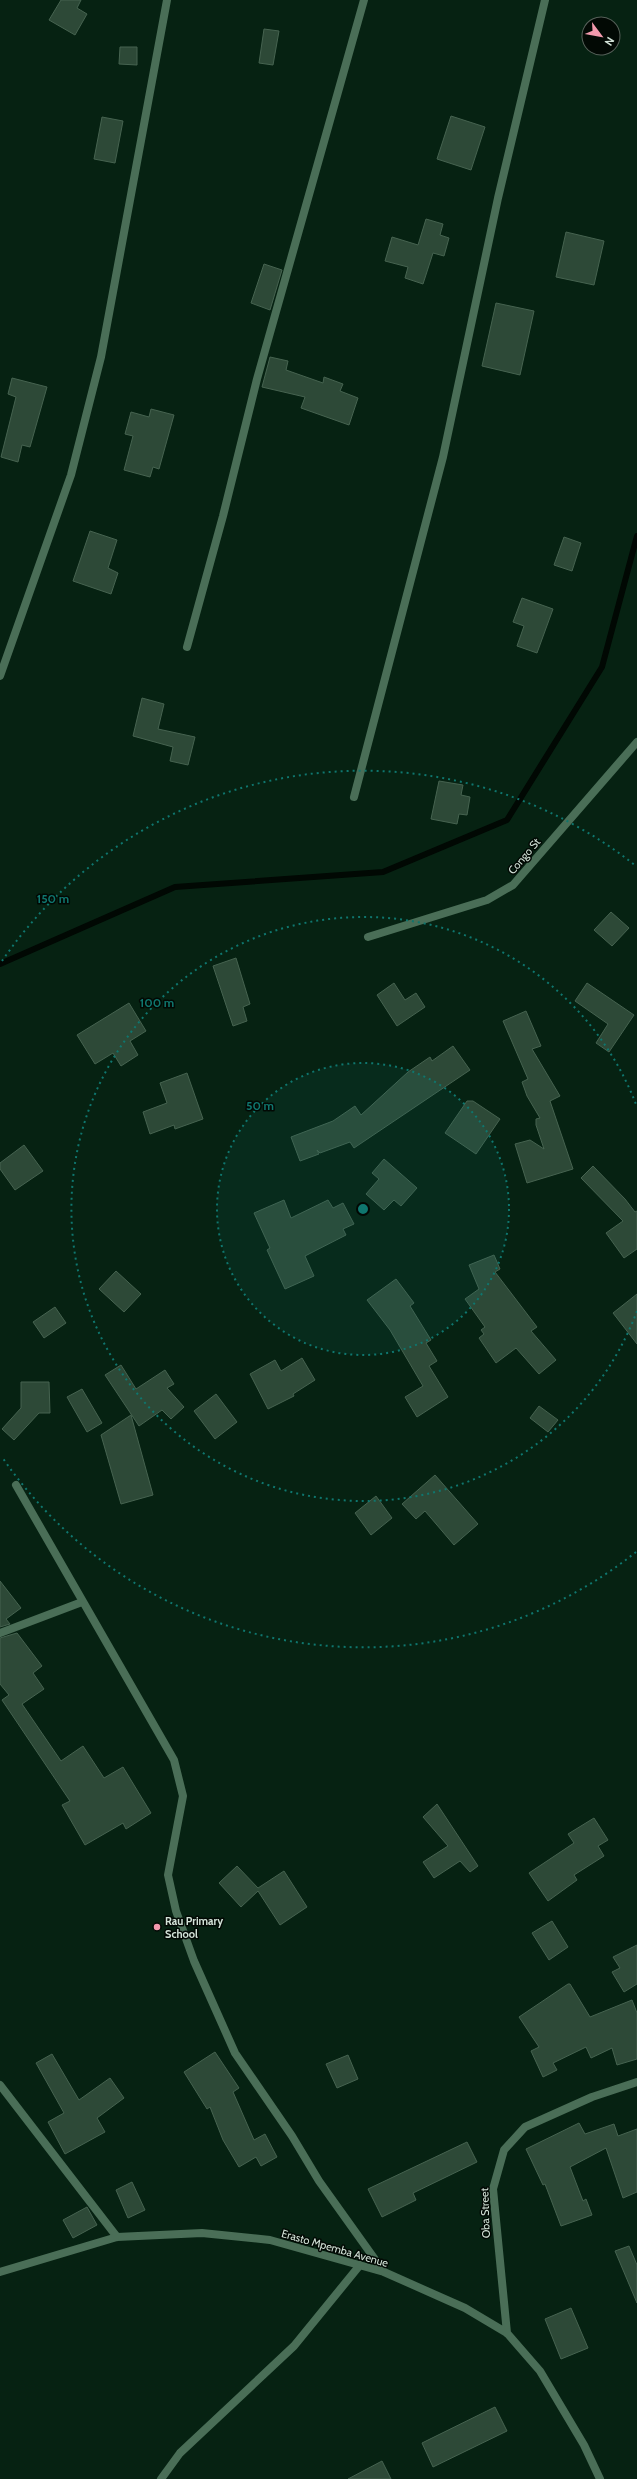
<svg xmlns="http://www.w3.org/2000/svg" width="637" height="2479" font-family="Cabin,sans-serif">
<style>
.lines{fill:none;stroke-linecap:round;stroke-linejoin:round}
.stream{stroke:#010803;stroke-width:6}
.building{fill:#2d4937;stroke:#466350}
.lane{stroke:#4a6e57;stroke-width:8}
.street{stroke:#4a6e57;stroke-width:8}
.ring{fill:none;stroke:#0f766e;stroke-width:2;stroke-dasharray:2 4}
.poi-dot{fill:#f29aad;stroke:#020904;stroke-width:1.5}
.labels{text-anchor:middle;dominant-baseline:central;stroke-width:3;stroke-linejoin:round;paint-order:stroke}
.street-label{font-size:11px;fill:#d3e3d8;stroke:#020904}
.poi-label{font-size:11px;font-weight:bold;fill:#d3e3d8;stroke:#020904;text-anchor:start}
.centre{fill:#0f766e;stroke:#020904;stroke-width:2}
.ring-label{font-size:12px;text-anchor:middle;font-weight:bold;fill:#0f766e;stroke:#020904;stroke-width:3;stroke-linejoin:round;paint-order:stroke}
</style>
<rect width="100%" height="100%" fill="#062212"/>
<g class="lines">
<!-- stream -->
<path class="stream" d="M0,964L175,887L383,872L507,820L602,667L637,536"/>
</g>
<!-- building -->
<path class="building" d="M61,0H81L77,8L87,14L75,35L49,20Z
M264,29L279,31L273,65L259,63Z
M120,47H137V65L119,64Z
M451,116L485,127L471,170L437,159Z
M102,117L123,121L115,163L94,159Z
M426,219L443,224L440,235L449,238L444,256L433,253L423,284L405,278L408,267L385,261L392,237L418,245Z
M566,232L604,241L594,285L556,277Z
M264,264L282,270L270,310L251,303Z
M496,303L534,311L520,375L482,366Z
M270,357L288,361L286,370L323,383L324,377L343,384L340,391L358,398L349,425L301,408L305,397L262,387Z
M12,378L47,387L30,447L22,445L18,462L1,457L16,397L8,394Z
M151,409L174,415L159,469L153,467L150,477L124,470L133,436L125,434L131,412L149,417Z
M90,531L117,540L108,568L118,573L111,594L73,581Z
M564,537L581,543L572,571L554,565Z
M522,598L553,609L537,653L517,646L524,626L513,622Z
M142,698L164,704L158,729L195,737L188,765L170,761L173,747L133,736Z
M439,781L463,785L461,795L470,797L467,815L459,814L457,824L431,819Z
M611,912L629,928L612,946L594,930Z
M236,958L250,1004L243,1007L247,1021L233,1026L213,966Z
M394,983L405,1000L416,993L425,1007L397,1026L377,995Z
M587,983L634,1015L609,1052L596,1043L608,1024L575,1001Z
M129,1003L146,1031L130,1041L138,1055L121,1066L113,1053L95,1064L77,1035Z
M526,1011L541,1046L532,1049L560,1096L550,1101L573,1169L527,1183L515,1144L530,1140L544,1149L536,1125V1119L540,1118L527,1096L522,1082L528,1079L503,1021Z
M453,1046L470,1070L354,1148L350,1142L320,1153L317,1150L319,1154L300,1161L291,1137L333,1121L355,1106L361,1115L408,1072L430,1057L432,1061Z
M187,1073L203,1119L175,1129L174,1125L150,1134L143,1112L167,1103L160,1083Z
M467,1101H473L500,1119L476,1154L445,1133Z
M24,1145L43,1171L15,1190L0,1169V1163Z
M384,1159L417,1188L401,1206L394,1200L384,1210L366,1194L379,1179L372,1173Z
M593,1166L625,1199L635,1212L637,1211V1249L624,1258L606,1233L623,1221L581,1178Z
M284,1200L291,1218L328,1200L333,1208L343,1203L354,1224L343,1229L346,1235L305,1256L314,1276L285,1289L267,1250L270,1248L254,1213Z
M494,1255L500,1269L495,1272L537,1327L531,1331L556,1360L539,1374L516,1348L496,1363L479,1338L484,1334L481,1330L485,1327L465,1299L479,1289L469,1265Z
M116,1271L141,1294L124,1312L99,1289Z
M396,1279L414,1303L410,1306L431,1340L426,1343L437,1361L429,1366L448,1397L417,1417L405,1397L423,1386L390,1330L367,1300Z
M637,1294V1344L613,1313Z
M55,1307L66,1323L44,1338L33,1322Z
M302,1358L315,1380L293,1394L294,1396L268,1409L250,1374L275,1360L281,1371Z
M121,1365L136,1389L165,1370L174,1384L167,1388L184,1407L171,1419L162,1410L139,1426L105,1375Z
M21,1382H49L50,1413H39L14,1440L2,1429L21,1408Z
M82,1389L102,1423L87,1432L67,1397Z
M216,1394L237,1422L215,1439L194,1411Z
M539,1406L558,1420L548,1432L530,1418Z
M131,1415L153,1495L121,1504L101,1435Z
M435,1475L478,1524L454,1545L425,1511L416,1519L402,1504Z
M376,1496L392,1518L371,1535L355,1513Z
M0,1581L21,1608L6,1619L10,1624L0,1627Z
M17,1633L42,1666L33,1673L44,1689L22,1704L61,1761L83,1746L104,1778L123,1767L151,1813L126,1829L123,1823L85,1845L62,1805L70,1801L2,1700L9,1695L0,1684V1638Z
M437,1804L478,1866L470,1872L460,1861L434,1878L423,1862L448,1846L423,1817Z
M594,1818L608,1840L598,1846L604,1856L574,1875L577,1880L548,1901L529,1873L574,1843L568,1834Z
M237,1866L258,1888L284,1871L307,1907L280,1925L258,1891L241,1907L219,1883Z
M552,1921L568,1947L549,1960L532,1933Z
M637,1945V1984L624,1992L612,1972L620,1968L613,1957Z
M568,1984H570L590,2017L632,2000L637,2013V2059L617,2065L612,2048L591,2058L586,2047L553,2063L557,2070L543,2077L531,2051L539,2047L519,2017Z
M215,2052L239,2088L233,2092L254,2140L265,2134L277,2157L261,2166L256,2157L239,2167L223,2140L210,2107L207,2109L184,2072Z
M52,2054L79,2100L110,2078L124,2098L97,2118L105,2132L65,2154L48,2122L64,2113L36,2063Z
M348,2055L358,2079L337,2088L326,2064Z
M579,2123L585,2134L614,2124L618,2136L637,2129V2192L623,2198L606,2148L570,2167L583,2201L586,2199L592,2215L561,2226L545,2184L543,2185L526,2149Z
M467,2142L477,2162L413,2193L416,2200L382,2217L368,2189Z
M132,2182L145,2210L128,2218L116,2190Z
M87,2207L97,2225L73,2238L63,2220Z
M629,2246L637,2265V2303L615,2251Z
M571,2308L588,2348L561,2359L545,2319Z
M495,2407L507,2431L433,2467L422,2443Z
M382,2461L391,2479H348Z"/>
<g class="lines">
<!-- lane -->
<path class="lane" d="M161,2479L180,2453L294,2346L360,2265"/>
<!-- street -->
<path class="street" d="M187,647L223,516L257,379L364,0
M0,676L71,475L101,357L167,0
M354,797L443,457L498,198L545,0
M368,937L487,900L513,885L637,742
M16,1485L174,1760L183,1796L168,1875L176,1911L194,1961L235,2053L292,2136L319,2181L384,2272
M0,1633L82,1602
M0,2085L117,2237
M0,2272L117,2237L202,2233L270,2240L384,2272L465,2308L507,2333L540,2371L584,2445L600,2479
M507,2333L493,2189L504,2150L525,2127L592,2097L637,2082"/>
</g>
<!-- distance rings -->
<circle cx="363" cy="1209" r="146" fill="#0f766e" fill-opacity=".12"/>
<g class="ring">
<circle cx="363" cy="1209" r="146"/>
<path d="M637 1311A292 292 0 1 1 637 1107"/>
<path d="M636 1552A438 438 0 0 1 2 1457M2 961A438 438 0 0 1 636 866"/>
</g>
<!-- markers -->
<circle class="poi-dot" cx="157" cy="1927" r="4"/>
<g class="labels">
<!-- street labels -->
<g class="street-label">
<text transform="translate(524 856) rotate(-50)">Congo St</text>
<text transform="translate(485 2213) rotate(-92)">Oba Street</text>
<text transform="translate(335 2248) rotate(16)">Erasto Mpemba Avenue</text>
</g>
<!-- poi labels -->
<g class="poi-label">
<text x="165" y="1921">Rau Primary<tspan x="165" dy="13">School</tspan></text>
</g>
</g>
<circle cx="363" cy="1209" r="6" class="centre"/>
<g class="ring-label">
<text x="53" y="903">150 m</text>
<text x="157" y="1007">100 m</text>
<text x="260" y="1110">50 m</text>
</g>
<!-- north arrow -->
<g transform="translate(601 36) rotate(122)"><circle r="19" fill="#020904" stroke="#566059"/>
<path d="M0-3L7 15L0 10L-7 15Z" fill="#f29aad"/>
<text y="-6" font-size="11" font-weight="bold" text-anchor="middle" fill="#d3e3d8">N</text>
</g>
</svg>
